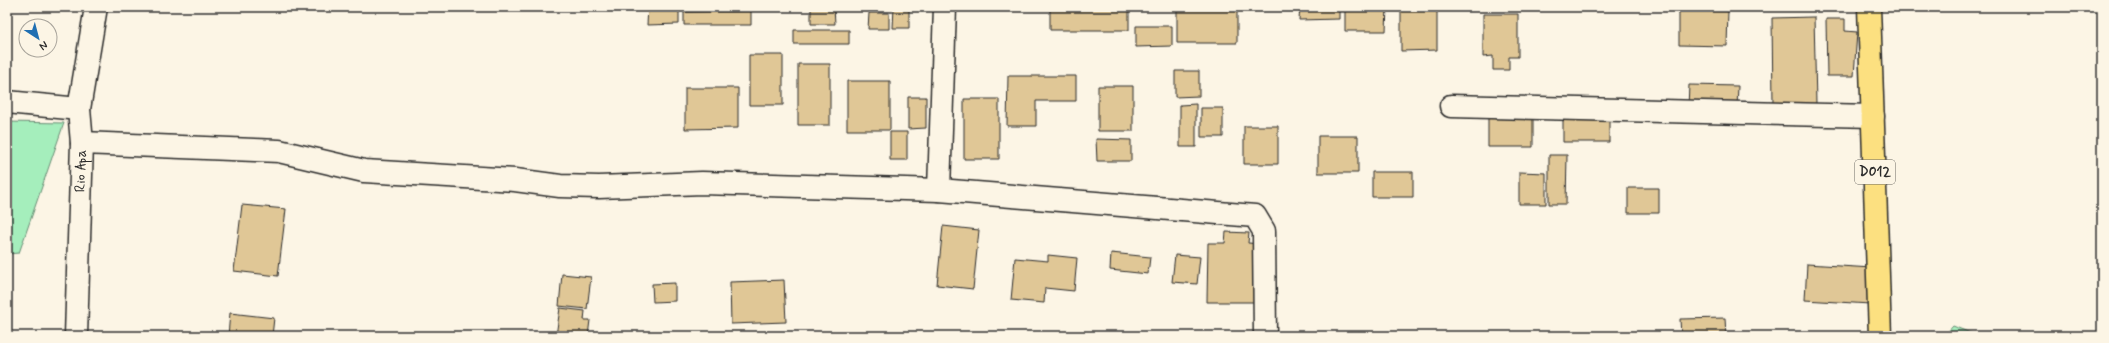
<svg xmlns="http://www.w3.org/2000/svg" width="2109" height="343" font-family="Mynerve,sans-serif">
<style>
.green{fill:#a5eebc;stroke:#688c74}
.building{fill:#e0c796;stroke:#2b2b2b}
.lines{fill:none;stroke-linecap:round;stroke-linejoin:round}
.minor-casing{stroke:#2b2b2b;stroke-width:25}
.major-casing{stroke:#2b2b2b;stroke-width:25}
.minor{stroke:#fcf5e5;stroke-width:22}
.major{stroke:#fce080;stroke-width:22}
.labels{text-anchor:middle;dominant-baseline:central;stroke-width:3;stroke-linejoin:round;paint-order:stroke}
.shield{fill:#fcf5e5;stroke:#6a6863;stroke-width:1}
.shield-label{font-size:14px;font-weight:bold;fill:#2b2b2b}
.street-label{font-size:15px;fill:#2b2b2b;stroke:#fcf5e5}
</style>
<rect width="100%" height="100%" fill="#fcf5e5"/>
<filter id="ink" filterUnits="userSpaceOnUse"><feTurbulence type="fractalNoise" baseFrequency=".025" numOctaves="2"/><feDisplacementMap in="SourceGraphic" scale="8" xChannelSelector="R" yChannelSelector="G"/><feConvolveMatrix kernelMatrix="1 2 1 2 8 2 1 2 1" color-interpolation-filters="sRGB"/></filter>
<g filter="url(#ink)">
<!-- green -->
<path class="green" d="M7,122L64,123L19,253L7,254Z
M1953,326L1978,336H1944Z"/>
<!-- building -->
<path class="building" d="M648,7H679V24L647,25Z
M811,7H834L835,24H811Z
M894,7H909V28H893Z
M1050,7H1129V30H1050Z
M1177,7H1237V43H1177Z
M1300,7H1339V19L1299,20Z
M1345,7H1387L1386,31H1345Z
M1437,7V50L1401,51V8Z
M1679,10L1728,11L1727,46L1679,45Z
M751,11V25H684V12Z
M869,13H889V29H868Z
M1483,14H1518V57H1509V70H1493V56L1483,57Z
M1814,17L1816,104H1773L1772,18Z
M1826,19H1845V31L1857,32L1854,76H1827Z
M1136,26H1172V46L1136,47Z
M794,30H849V44H794Z
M749,55H783V105H749Z
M798,64H830V125H798Z
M1175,71H1199V96L1175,97Z
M1008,76H1076V101H1036V126H1007Z
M847,81H890V130H847Z
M1689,85L1738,86L1737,107H1688Z
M1098,86H1133V131H1098Z
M685,88H738V128L685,129Z
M908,97H926V128L908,129Z
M964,99H999V159H964Z
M1196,104V147H1180V105Z
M1201,108H1223V137H1201Z
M1488,118H1533V147H1488Z
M1563,119H1609V142H1563Z
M1244,126H1278V164H1244Z
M890,132H907V160H890Z
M1318,136H1358V173H1318Z
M1096,139L1131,140V161H1097Z
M1549,155H1567L1566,204H1549Z
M1372,172H1413V197H1372Z
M1519,172L1546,173V204H1519Z
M1628,188H1659V213H1628Z
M242,205L286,209L278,276L234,271Z
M943,226L979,230L973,289L937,285Z
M1226,232L1249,233L1248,243L1263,244V302H1207L1208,243H1225Z
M1111,253L1150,257L1148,274L1110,270Z
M1048,255L1077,258L1074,291L1045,288L1044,303L1011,300L1015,258L1048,261Z
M1175,255L1200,257L1197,284L1172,282Z
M1807,264L1872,268L1870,304L1805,300Z
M562,274L591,277L587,309L559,306Z
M784,280L786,322L731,324L730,282Z
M675,283V301L653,302L652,284Z
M560,308L585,311L584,320H590L588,336H556Z
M230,313L274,318L272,336H228Z
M1725,318L1726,336H1681L1680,319Z"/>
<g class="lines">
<!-- minor casing -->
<g class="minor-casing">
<g id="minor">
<path d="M7,102L79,109"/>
<path d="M1451,106L1873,116"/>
<path d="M82,143L279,151L364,171L515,180L560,186L599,187L702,183L939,190L1255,216L1264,231L1265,336"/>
<path d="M939,190L945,7"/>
<path id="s1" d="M76,336L82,143L79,109L96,7"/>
</g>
</g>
<!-- major casing -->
<g class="major-casing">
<path id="major" d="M1869,7L1880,336"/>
</g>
<!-- minor -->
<use href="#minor" class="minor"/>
<!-- major -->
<use href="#major" class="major"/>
</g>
</g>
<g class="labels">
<!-- shield labels -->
<rect class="shield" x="1855" y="160" width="40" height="24" rx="3"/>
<g class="shield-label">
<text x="1875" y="172">D012</text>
</g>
<!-- street labels -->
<g class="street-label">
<text stroke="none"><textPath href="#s1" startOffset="165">Rio Apa</textPath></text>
</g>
</g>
<!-- margin -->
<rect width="2109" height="343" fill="none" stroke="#fcf5e5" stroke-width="24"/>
<rect x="12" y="12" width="2085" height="319" fill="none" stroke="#2b2b2b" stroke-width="1.5" filter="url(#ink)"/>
<!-- north arrow -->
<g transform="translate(38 38) rotate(144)"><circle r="19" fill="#fcf5e5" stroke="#a8a49b"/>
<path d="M0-3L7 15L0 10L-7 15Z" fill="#1f6fb2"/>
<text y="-6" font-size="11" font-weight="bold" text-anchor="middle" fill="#2b2b2b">N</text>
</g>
</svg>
